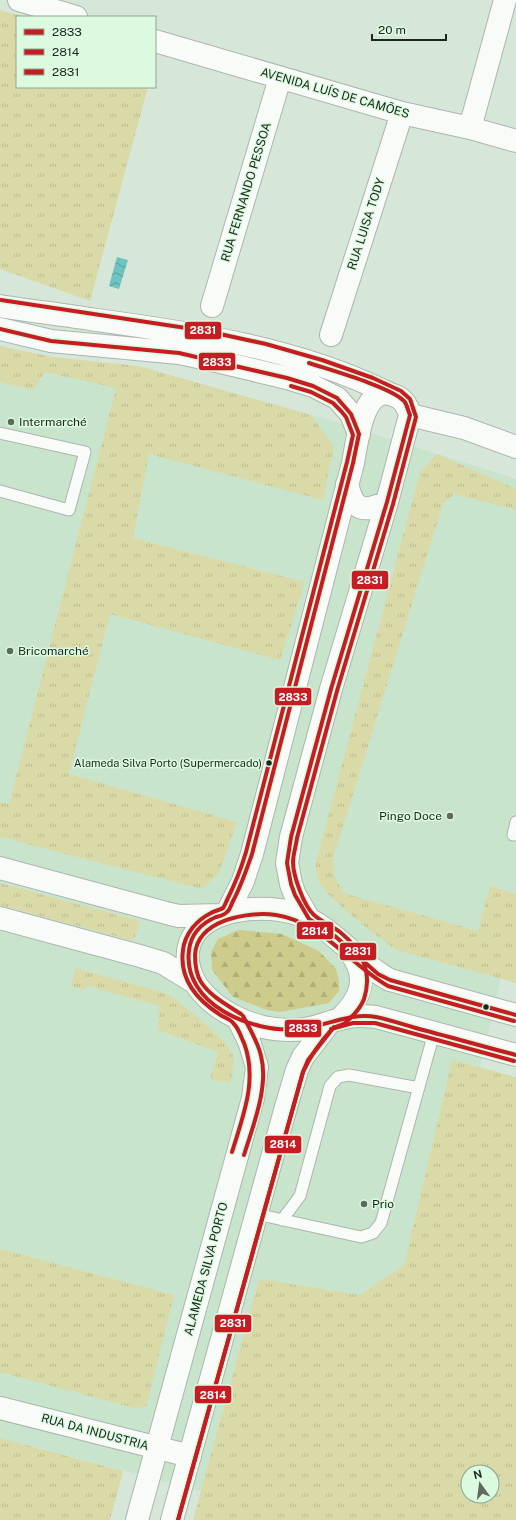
<svg xmlns="http://www.w3.org/2000/svg" width="516" height="1520" font-family="'Public Sans',sans-serif">
<style>
.built{fill:#c9e4cc}
.grass{fill:url(#grass-tufts);fill-rule:evenodd}
.forest{fill:url(#forest-firs)}
.water{fill:url(#water-waves)}
.lines{fill:none;stroke-linecap:round;stroke-linejoin:round}
.service-casing{stroke:#abb7ad;stroke-width:13}
.minor-casing{stroke:#abb7ad;stroke-width:24}
.tertiary-casing{stroke:#abb7ad;stroke-width:24}
.secondary-casing{stroke:#abb7ad;stroke-width:24}
.service{stroke:#f9fbf9;stroke-width:11}
.minor{stroke:#f9fbf9;stroke-width:22}
.tertiary{stroke:#f9fbf9;stroke-width:22}
.secondary{stroke:#f9fbf9;stroke-width:22}
.bus-1-casing{stroke:#dcfae0;stroke-width:7}
.bus-2-casing{stroke:#dcfae0;stroke-width:7}
.bus-3-casing{stroke:#dcfae0;stroke-width:7}
.bus-1{stroke:#c61d23;stroke-width:4}
.bus-2{stroke:#c61d23;stroke-width:4}
.bus-3{stroke:#c61d23;stroke-width:4}
.poi-dot{fill:#5d6a5f;stroke:#dcfae0;stroke-width:1.5}
.bus-dot{fill:#1c271e;stroke:#dcfae0;stroke-width:1.5}
.labels{text-anchor:middle;dominant-baseline:central;stroke-width:3;stroke-linejoin:round;paint-order:stroke}
.bus-label{font-size:11px;fill:#1c271e;stroke:#dcfae0;text-anchor:end}
.street-label{font-size:12px;fill:#1c271e;stroke:#dcfae0}
.poi-label{font-size:12px;fill:#1c271e;stroke:#dcfae0;text-anchor:start}
.line-badge{stroke:#dcfae0;stroke-width:1.5}
.badge-label{font-size:11px;text-anchor:middle;font-weight:bold;fill:#fff}
</style>
<defs>
<pattern id="grass-tufts" width="24" height="20" patternUnits="userSpaceOnUse"><rect width="24" height="20" fill="#dadaa8"/><path d="M3 7l-1-3M5 7V3M7 7l1-3M15 17l-1-3M17 17v-4M19 17l1-3" fill="none" stroke="#babb90"/></pattern>
<pattern id="forest-firs" width="22" height="20" patternUnits="userSpaceOnUse"><rect width="22" height="20" fill="#cdcc8d"/><path d="M5 1l3.5 6h-7zM16 11l3.5 6h-7z" fill="#afaf79"/></pattern>
<pattern id="water-waves" width="16" height="10" patternUnits="userSpaceOnUse"><rect width="16" height="10" fill="#6ec3c0"/><path d="M0 5q4-4 8 0t8 0" fill="none" stroke="#5a9e9b"/></pattern>
</defs>
<rect width="100%" height="100%" fill="#d6e6d8"/>
<!-- built -->
<path class="built" d="M0,346L52,357L138,366L326,419L516,479V915L480,1068L452,1061L404,1265L360,1295L259,1280L201,1491L0,1438Z"/>
<!-- grass -->
<path class="grass" d="M0,10L25,17H17V87H148L90,301L0,269Z
M0,346L52,357L138,366L311,415L334,447L323,500L149,454L133,538L305,582L280,660L110,614L69,774L237,822L219,873L201,889L0,837V802L9,804L116,388L45,372L33,390L0,382Z
M437,454L516,489V510L454,494L443,504L333,859L335,878L343,893L478,931L490,886L516,894V983L397,950C382,941 325,896 319,882C317,877 317,871 315,866L420,472Z
M0,883L140,921L134,941L0,905Z
M75,968L162,992L171,996C185,1007 226,1039 232,1053C236,1063 233,1073 230,1083L210,1079L218,1052L158,1030L159,1006L88,986L84,990L71,986Z
M452,1060L516,1077V1520H193L259,1279L360,1295L404,1265ZM468,1472H492V1496H468Z
M0,1249L174,1295L146,1407L134,1408L0,1372Z
M0,1438L123,1471L110,1520H0Z"/>
<!-- forest -->
<path class="forest" d="M239,930L282,934L319,951L336,969L339,981V991L329,1003L280,1012L267,1010L233,997L212,970L211,952L218,939Z"/>
<!-- water -->
<path class="water" d="M117,257L128,260L119,289L109,286Z"/>
<g class="lines">
<!-- service casing -->
<g class="service-casing">
<path id="service" d="M0,433L85,452L69,510L0,491
M513,835L516,822
M256,1214L361,1237L373,1233L381,1223L434,1033
M282,1220L300,1196L330,1086L338,1077L349,1075L419,1088"/>
</g>
<!-- minor casing -->
<g class="minor-casing">
<path id="minor" d="M19,0L76,17
M155,41L402,113L470,128L516,141
M470,128L505,0
M212,306L280,78
M331,335L402,113
M0,1408L190,1456"/>
</g>
<!-- tertiary casing -->
<g class="tertiary-casing">
<path id="tertiary" d="M0,306C30,311 60,314 90,319C191,333 295,347 388,393
M0,329L51,341L179,353L212,360L287,378L313,386L337,398L351,414L359,434
M410,415L464,428L516,447"/>
</g>
<!-- secondary casing -->
<g class="secondary-casing">
<path id="secondary" d="M347,484C354,511 362,513 387,502
M0,868L170,914L179,916L220,915
M227,913L243,881L252,854L353,463C357,444 362,383 393,395C403,398 407,405 410,415L387,502L331,689L291,837L287,863L291,884L295,895L309,919
M0,918L140,956L163,963L194,982
M516,1015L390,980C355,962 333,925 294,913C258,902 182,910 188,962C191,982 202,994 217,1006C231,1016 247,1023 263,1027C277,1030 291,1031 305,1029C318,1027 329,1022 340,1019C352,1015 364,1016 376,1017L516,1055
M341,1018C361,998 369,978 351,953
M137,1520L253,1098L257,1067L249,1041L238,1019
M172,1520L286,1107L297,1070L303,1057L329,1023"/>
</g>
<!-- service -->
<use href="#service" class="service"/>
<!-- minor -->
<use href="#minor" class="minor"/>
<!-- tertiary -->
<use href="#tertiary" class="tertiary"/>
<!-- secondary -->
<use href="#secondary" class="secondary"/>
<!-- bus-1 casing -->
<g class="bus-1-casing">
<path id="bus-1" d="M0,329L51,341L179,353L287,378L313,386L337,398L351,414L359,434L353,463L252,854C246,871 241,886 233,901C231,905 230,910 227,912C225,915 220,916 216,917C202,923 191,934 189,950C182,1004 252,1033 296,1029C324,1028 348,1012 376,1017C392,1020 407,1026 423,1030C454,1038 485,1047 516,1055
M309,363C330,370 391,387 404,401C407,404 408,411 410,415
M410,415L387,502L331,689L291,837L287,863L291,884L295,895L309,919L336,937L378,974L390,980L516,1015"/>
</g>
<!-- bus-2 casing -->
<g class="bus-2-casing">
<path id="bus-2" d="M241,1014C227,1005 210,996 201,982C196,974 195,964 195,955C197,920 247,911 276,915C322,922 349,964 388,986L514,1021
M243,1016C250,1029 258,1042 261,1056C269,1086 253,1126 244,1155
M331,1029L353,1023H375L514,1061
M178,1520L303,1072L308,1060L334,1027"/>
</g>
<!-- bus-3 casing -->
<g class="bus-3-casing">
<path id="bus-3" d="M1,300L206,331L266,344L322,360L373,378L401,391L410,399L416,417L393,504L337,691L297,838C296,846 293,855 293,862C293,876 304,906 314,915C322,922 332,926 340,932C361,949 373,972 364,999C361,1007 352,1017 345,1023C341,1026 335,1026 332,1029C320,1042 310,1057 303,1072L178,1520
M232,1152C243,1116 258,1080 244,1043C241,1037 239,1029 234,1024C231,1019 224,1018 219,1014C196,999 179,979 183,950C185,933 197,920 211,913C214,911 220,910 223,908C224,907 226,902 227,900C235,884 241,869 246,852L347,462L353,435L346,417L341,411L333,403L311,392L291,386"/>
</g>
<!-- bus-1 -->
<use href="#bus-1" class="bus-1"/>
<!-- bus-2 -->
<use href="#bus-2" class="bus-2"/>
<!-- bus-3 -->
<use href="#bus-3" class="bus-3"/>
</g>
<!-- markers -->
<g class="poi-dot">
<circle cx="11" cy="422" r="4"/>
<circle cx="10" cy="651" r="4"/>
<circle cx="450" cy="816" r="4"/>
<circle cx="364" cy="1204" r="4"/>
</g>
<g class="bus-dot">
<circle cx="269" cy="763" r="3.5"/>
<circle cx="486" cy="1007" r="3.5"/>
</g>
<g class="labels">
<!-- bus labels -->
<g class="bus-label">
<text x="262" y="763">Alameda Silva Porto (Supermercado)</text>
</g>
<!-- street labels -->
<g class="street-label">
<text transform="translate(335 93) rotate(16)">AVENIDA LUÍS DE CAMÕES</text>
<text transform="translate(246 192) rotate(-73)">RUA FERNANDO PESSOA</text>
<text transform="translate(366 224) rotate(-72)">RUA LUISA TODY</text>
<text transform="translate(206 1269) rotate(-75)">ALAMEDA SILVA PORTO</text>
<text transform="translate(95 1432) rotate(15)">RUA DA INDUSTRIA</text>
</g>
<!-- poi labels -->
<g class="poi-label">
<text x="19" y="422">Intermarché</text>
<text x="18" y="651">Bricomarché</text>
<text x="442" y="816" text-anchor="end">Pingo Doce</text>
<text x="372" y="1204">Prio</text>
</g>
</g>
<g class="line-badge">
<rect x="184" y="321" width="38" height="19" rx="4" fill="#c61d23"/>
<rect x="198" y="352" width="38" height="19" rx="4" fill="#c61d23"/>
<rect x="351" y="570" width="38" height="20" rx="4" fill="#c61d23"/>
<rect x="274" y="687" width="38" height="19" rx="4" fill="#c61d23"/>
<rect x="296" y="921" width="38" height="19" rx="4" fill="#c61d23"/>
<rect x="339" y="942" width="38" height="19" rx="4" fill="#c61d23"/>
<rect x="284" y="1019" width="38" height="19" rx="4" fill="#c61d23"/>
<rect x="264" y="1135" width="38" height="19" rx="4" fill="#c61d23"/>
<rect x="214" y="1314" width="38" height="19" rx="4" fill="#c61d23"/>
<rect x="194" y="1385" width="38" height="19" rx="4" fill="#c61d23"/>
</g>
<g class="badge-label">
<text x="203" y="334">2831</text>
<text x="217" y="366">2833</text>
<text x="370" y="584">2831</text>
<text x="293" y="701">2833</text>
<text x="315" y="935">2814</text>
<text x="358" y="955">2831</text>
<text x="303" y="1032">2833</text>
<text x="283" y="1148">2814</text>
<text x="233" y="1327">2831</text>
<text x="213" y="1399">2814</text>
</g>
<!-- legend -->
<rect x="16" y="16" width="140" height="72" fill="#dcfae0" stroke="#8fa692"/>
<rect x="24" y="29" width="20" height="6" fill="#c61d23" stroke="#8fa692"/>
<text x="52" y="36" font-size="12" fill="#1c271e">2833</text>
<rect x="24" y="49" width="20" height="6" fill="#c61d23" stroke="#8fa692"/>
<text x="52" y="56" font-size="12" fill="#1c271e">2814</text>
<rect x="24" y="69" width="20" height="6" fill="#c61d23" stroke="#8fa692"/>
<text x="52" y="76" font-size="12" fill="#1c271e">2831</text>
<!-- north arrow -->
<g transform="translate(480 1484) rotate(346)"><circle r="19" fill="#dcfae0" stroke="#8fa692"/>
<path d="M0-3L7 15L0 10L-7 15Z" fill="#5d6a5f"/>
<text y="-6" font-size="11" font-weight="bold" text-anchor="middle" fill="#1c271e">N</text>
</g>
<!-- scale -->
<path d="M372 34v6h74v-6" fill="none" stroke="#1c271e" stroke-width="2"/>
<text x="378" y="34" font-size="12" fill="#1c271e" stroke="#dcfae0" stroke-width="3" paint-order="stroke">20 m</text>
</svg>
